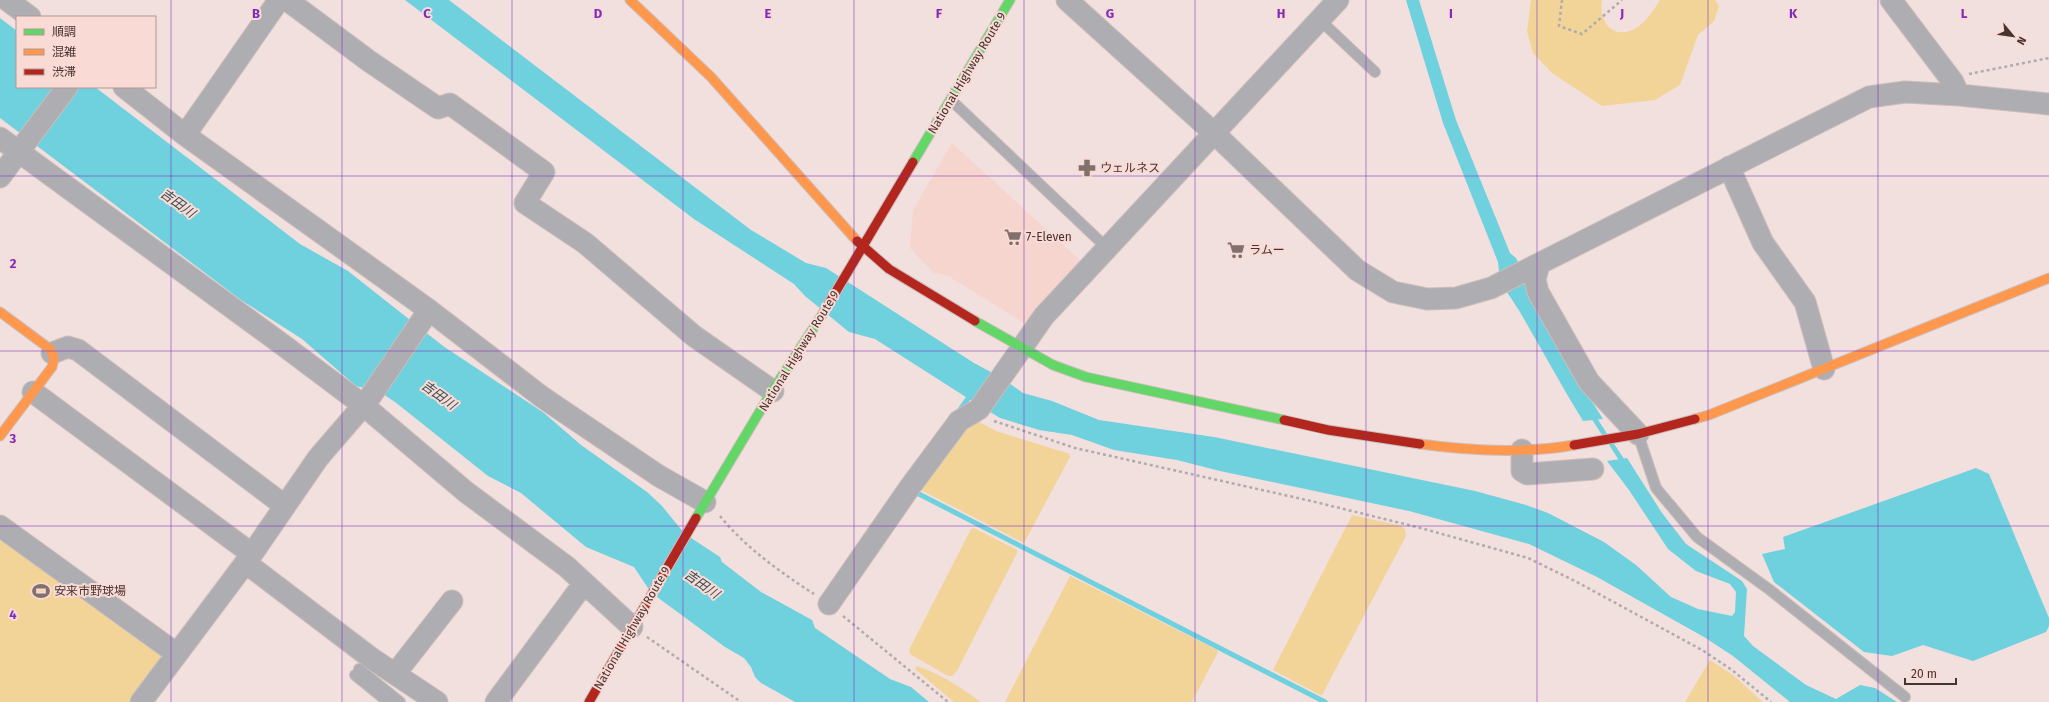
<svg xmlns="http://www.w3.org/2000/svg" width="2049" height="702" font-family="'Fira Sans','Noto Sans JP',sans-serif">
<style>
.built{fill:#f7d5cf}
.green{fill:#f2d498}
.water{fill:#6fd0de}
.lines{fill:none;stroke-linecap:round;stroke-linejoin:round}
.stream{stroke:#6fd0de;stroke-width:5}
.lane-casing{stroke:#cdbebc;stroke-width:12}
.street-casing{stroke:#cdbebc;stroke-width:23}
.fast-casing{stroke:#cdbebc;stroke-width:11}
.slow-casing{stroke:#cdbebc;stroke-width:11}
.jam-casing{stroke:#cdbebc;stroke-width:11}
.path{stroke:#b0abad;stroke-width:2.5;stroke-dasharray:3 3;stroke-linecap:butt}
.lane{stroke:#aeadb2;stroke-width:10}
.street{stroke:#aeadb2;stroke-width:21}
.fast{stroke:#63d668;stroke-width:9}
.slow{stroke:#ff974d;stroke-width:9}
.jam{stroke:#b3261e;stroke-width:9}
.grid{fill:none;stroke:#7b2cbf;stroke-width:1;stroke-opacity:0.55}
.labels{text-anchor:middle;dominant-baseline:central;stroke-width:4;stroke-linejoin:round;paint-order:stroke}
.street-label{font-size:12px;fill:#473330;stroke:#f9dad5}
.poi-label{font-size:12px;fill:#473330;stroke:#f9dad5;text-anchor:start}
.water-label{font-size:13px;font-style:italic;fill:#304d52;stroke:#f9dad5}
.grid-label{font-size:13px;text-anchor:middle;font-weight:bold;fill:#7b2cbf;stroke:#f9dad5;stroke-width:4;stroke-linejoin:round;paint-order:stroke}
</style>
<rect width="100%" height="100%" fill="#f1e0dd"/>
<!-- built -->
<path class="built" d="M952,143L1084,264L1029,326L948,276L934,273L910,248L913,210Z"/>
<!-- green -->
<path class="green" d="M1531,0H1602C1598,22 1614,41 1636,28C1646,22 1654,10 1660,0H1715L1719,6L1714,21L1698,35L1680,85L1655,100L1602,106L1552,73L1533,53L1527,31Z
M977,421L996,431L1070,454V457L1024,543L917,488L951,440Z
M1352,515L1402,526L1405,530L1406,536L1322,695H1320L1273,670Z
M974,528L1017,550V553L957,671L952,676H948L910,654L909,650L971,529Z
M0,533L164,649L163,664L134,702H0Z
M1070,576L1217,650L1218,652L1192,702H1005Z
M1710,660L1733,675L1763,702H1685Z
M917,666C941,674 960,687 981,702H954L915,669Z"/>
<!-- water -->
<path class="water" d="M405,0H449L751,230L806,263L826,268L974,363L1000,377L980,406L875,339L849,332L805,296L794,284L694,219Z
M1406,0H1419L1456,120L1510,253L1516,258L1570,367L1603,419L1583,421C1561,385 1541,348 1520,312C1508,292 1500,287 1498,262L1443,123Z
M0,18L17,31V87H95L300,244L348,271L443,346L544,413L581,445L647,492L662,506L684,533L650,591L634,567L586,547L521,493L488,476L395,402L380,392L356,386L302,339L241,300L0,118Z
M1002,378L1023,393L1052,401L1099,420L1214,437L1475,491L1526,505L1548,513L1604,542L1636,565L1671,597L1698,609L1732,616L1735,612L1736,592L1730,584L1696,571L1668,549L1629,490L1607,461L1627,458L1662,513L1686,544L1742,581L1747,589L1744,636L1753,646L1806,685L1836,699L1860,685L1875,688L1897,702H1790L1733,656L1704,637L1597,577L1529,544L1409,511L1220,471L1177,460L1114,450L1072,435L1039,430L1000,418L982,407Z
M1976,468L1989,474L2049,618V626L2046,632L1973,661L1923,645L1892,656L1864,652L1774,582L1762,554L1785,549L1783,537Z
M688,536L720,557L722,562L761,592L812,620L815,628L890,679L911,687L929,702H795L761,683L755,677L751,667L744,658L725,647L653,594Z"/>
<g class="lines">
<!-- stream -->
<path class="stream" d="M959,411L972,393
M1592,415L1605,435
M1612,445L1625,465
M913,491L1325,702"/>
<!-- lane casing -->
<g class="lane-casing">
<path id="lane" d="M1320,20L1375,72
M951,100L1107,248
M1638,434L1656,488L1697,537L1770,590L1905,697
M359,669L400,702
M355,675L388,702"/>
</g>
<!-- street casing -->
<g class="street-casing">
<path id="street" d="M7,0L30,17
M287,0L369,61L438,108L450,104L544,172L525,203L585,243L694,336L773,391
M1067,0L1215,134L1357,270L1393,292L1427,299L1456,298L1491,288L1869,97L1905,92L1959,95L2049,104
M1891,0L1953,82L1959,95
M124,87L185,135L429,310L542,397L659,476L705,502
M185,135L279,0
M0,138L283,345L363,405L466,492L567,567L632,627
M1729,167L1763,243L1805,302L1824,369
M0,177L67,87
M1539,265L1535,279L1538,292L1589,382L1638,434
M52,353L68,347L78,350L285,506
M33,392L252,554
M1522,450V471L1527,474L1593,469
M0,526L177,654
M246,563L371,658L437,702
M829,604L910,487L959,421L979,409L1044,316L1338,0
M395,674L452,601
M141,702L252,554L318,458L368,400L429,310
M496,702L579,590"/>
</g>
<!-- fast casing -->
<g class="fast-casing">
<path id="fast" d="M913,162L1010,0
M975,321L1053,365L1086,377L1284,420
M696,518L769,396L822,315"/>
</g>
<!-- slow casing -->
<g class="slow-casing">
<path id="slow" d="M630,0L711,77L857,241
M0,312L50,349L54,358L52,367L0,436
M1695,419L1709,415L2049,278
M1420,444C1471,451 1523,454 1574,445"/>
</g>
<!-- jam casing -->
<g class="jam-casing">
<path id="jam" d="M857,241L889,269L975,321
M822,315L913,162
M1284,420L1328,430L1420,444
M1574,445L1638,434L1695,419
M589,702L696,518"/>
</g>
<!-- path -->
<path class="path" d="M1562,0L1559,26L1582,34L1622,0
M1969,74L2049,58
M994,421L1075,448L1311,501L1417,527L1528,558L1575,581L1702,650L1732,670L1771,702
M720,516C746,548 780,572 814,594
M843,616L948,702
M647,637L741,702"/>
<!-- lane -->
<use href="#lane" class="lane"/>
<!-- street -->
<use href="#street" class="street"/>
<!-- fast -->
<use href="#fast" class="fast"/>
<!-- slow -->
<use href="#slow" class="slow"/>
<!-- jam -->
<use href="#jam" class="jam"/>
</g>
<!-- grid -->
<path class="grid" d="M171,0V702M342,0V702M512,0V702M683,0V702M854,0V702M1024,0V702M1195,0V702M1366,0V702M1537,0V702M1708,0V702M1878,0V702M0,176H2049M0,351H2049M0,526H2049"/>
<!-- icons -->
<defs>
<g id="pharmacy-bare" transform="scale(1.38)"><path d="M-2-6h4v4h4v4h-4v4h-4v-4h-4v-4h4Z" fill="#82706d" stroke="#f9dad5" stroke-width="2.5" paint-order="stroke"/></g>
<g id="supermarket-bare" transform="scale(1.38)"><path d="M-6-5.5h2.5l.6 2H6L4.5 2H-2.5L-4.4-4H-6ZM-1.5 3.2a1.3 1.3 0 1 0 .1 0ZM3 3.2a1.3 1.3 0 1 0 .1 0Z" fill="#82706d" stroke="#f9dad5" stroke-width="2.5" paint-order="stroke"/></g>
<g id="stadium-bare" transform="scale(1.38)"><path d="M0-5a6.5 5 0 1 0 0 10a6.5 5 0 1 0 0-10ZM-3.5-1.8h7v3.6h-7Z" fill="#82706d" stroke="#f9dad5" stroke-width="2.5" paint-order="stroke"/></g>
</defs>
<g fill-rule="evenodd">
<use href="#pharmacy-bare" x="1087" y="168"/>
<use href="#supermarket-bare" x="1013" y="237"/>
<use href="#supermarket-bare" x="1236" y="250"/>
<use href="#stadium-bare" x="41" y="591"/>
</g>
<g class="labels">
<!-- street labels -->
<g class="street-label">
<text transform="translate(967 73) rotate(-59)">National Highway Route 9</text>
<text transform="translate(799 351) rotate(-58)">National Highway Route 9</text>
<text transform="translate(632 628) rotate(-60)">National Highway Route 9</text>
</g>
<!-- poi labels -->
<g class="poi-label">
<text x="1100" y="168">ウェルネス</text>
<text x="1026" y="237">7-Eleven</text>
<text x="1249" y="250">ラムー</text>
<text x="54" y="591">安来市野球場</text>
</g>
<!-- water labels -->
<g class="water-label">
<text transform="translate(178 203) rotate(36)">吉田川</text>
<text transform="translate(439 395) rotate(36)">吉田川</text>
<text transform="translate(702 584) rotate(35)">吉田川</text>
</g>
</g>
<g class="grid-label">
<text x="256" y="18">B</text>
<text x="427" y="18">C</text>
<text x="598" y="18">D</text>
<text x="768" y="18">E</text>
<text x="939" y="18">F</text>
<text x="1110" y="18">G</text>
<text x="1281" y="18">H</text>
<text x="1451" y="18">I</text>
<text x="1622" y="18">J</text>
<text x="1793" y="18">K</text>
<text x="1964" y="18">L</text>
<text x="13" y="268">2</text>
<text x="13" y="443">3</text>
<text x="13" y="619">4</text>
</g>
<!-- legend -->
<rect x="16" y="16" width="140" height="72" fill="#f9dad5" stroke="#b29793"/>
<rect x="24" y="29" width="20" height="6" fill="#63d668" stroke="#b29793"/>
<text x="52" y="36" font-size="12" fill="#473330">順調</text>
<rect x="24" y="49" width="20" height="6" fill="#ff974d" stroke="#b29793"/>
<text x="52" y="56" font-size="12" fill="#473330">混雑</text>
<rect x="24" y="69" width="20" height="6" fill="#b3261e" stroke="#b29793"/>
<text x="52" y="76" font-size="12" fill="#473330">渋滞</text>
<!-- north arrow -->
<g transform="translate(2013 36) rotate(119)" stroke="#f9dad5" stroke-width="3" paint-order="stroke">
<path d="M0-3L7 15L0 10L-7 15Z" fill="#473330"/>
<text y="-6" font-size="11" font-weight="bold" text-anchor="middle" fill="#473330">N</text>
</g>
<!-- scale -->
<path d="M1905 678v6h51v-6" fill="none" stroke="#473330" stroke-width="2"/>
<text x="1911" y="678" font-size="12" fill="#473330" stroke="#f9dad5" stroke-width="3" paint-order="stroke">20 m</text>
</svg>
